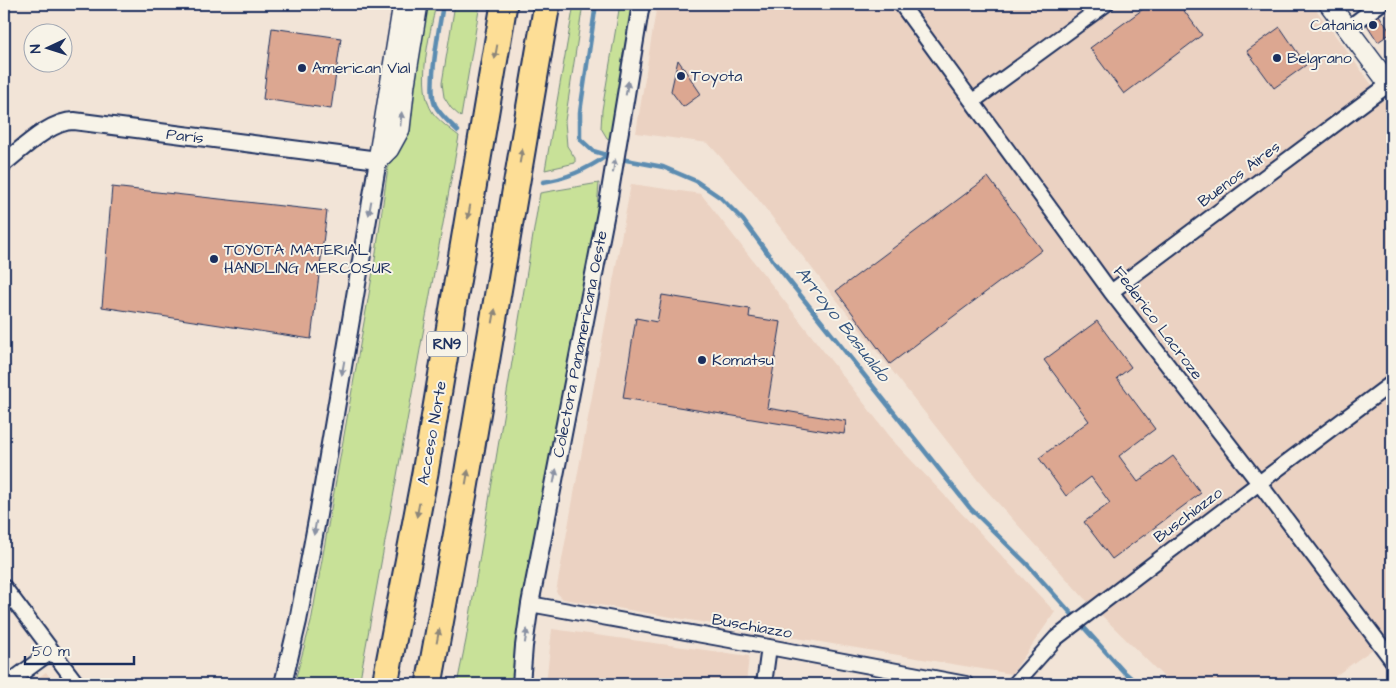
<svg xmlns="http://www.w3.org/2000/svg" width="1396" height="688" font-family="'Architects Daughter',sans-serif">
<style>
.built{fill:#ebd2c2}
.green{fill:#c8e198;stroke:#72887b}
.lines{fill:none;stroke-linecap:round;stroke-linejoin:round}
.stream{stroke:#5c8cb1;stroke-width:4.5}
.building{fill:#dca791;stroke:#1b2f5e}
.minor-casing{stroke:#1b2f5e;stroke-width:18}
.tertiary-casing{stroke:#1b2f5e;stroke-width:20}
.secondary-casing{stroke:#1b2f5e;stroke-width:22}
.motorway-casing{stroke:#1b2f5e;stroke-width:29}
.minor{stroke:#f7f3e8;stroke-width:14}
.tertiary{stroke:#f7f3e8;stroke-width:16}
.secondary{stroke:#f7f3e8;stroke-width:19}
.motorway{stroke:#fdde96;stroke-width:25}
.oneway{fill:#8c867a}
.oneway2{fill:#8991a3}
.poi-dot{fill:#1b2f5e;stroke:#f7f3e8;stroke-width:2}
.labels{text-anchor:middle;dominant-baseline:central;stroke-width:4;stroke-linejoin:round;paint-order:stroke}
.shield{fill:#f7f3e8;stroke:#5d6a87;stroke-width:1}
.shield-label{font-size:15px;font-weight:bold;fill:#1b2f5e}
.poi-label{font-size:16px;fill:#1b2f5e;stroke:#f7f3e8;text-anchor:start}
.street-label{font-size:16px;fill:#1b2f5e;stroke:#f7f3e8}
.water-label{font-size:18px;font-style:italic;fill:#365680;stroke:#f7f3e8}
</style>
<rect width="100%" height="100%" fill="#f2e4d7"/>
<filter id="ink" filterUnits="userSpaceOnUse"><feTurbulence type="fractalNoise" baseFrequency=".02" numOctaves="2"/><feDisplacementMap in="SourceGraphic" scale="10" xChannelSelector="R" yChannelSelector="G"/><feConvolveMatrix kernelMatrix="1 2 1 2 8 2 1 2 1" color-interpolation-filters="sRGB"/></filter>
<g filter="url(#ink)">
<!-- built -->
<path class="built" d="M657,4H1312L1392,112V651L1384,641L1324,684H1171L1083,597L979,482L754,194L708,143L636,133Z
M631,184L701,194L895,443L1055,612L1012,674L563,599L556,592Z
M552,629L749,656L746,684H546Z
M46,672L55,684H29Z"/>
<!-- green -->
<path class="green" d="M421,4H436C430,35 415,86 433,113C439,121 451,130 459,136L359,684H294L311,622L375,260L389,160Z
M455,4H480L461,117L451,108L444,97L442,83Z
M574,4H583L565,121L567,146L575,158V163L545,170Z
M620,4H636L613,141L607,138L601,128L602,110Z
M599,183L594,247L517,684H457L466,640L540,193Z"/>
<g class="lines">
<!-- stream -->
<path class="stream" d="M443,4C440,25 427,87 435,105C440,115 450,123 458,131
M596,4L580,112V139L593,151L621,159L663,167L696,181L721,198L743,220L774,262L970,508L1026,563L1123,671L1138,684
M543,182C567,179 589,168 608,155"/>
</g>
<!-- building -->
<path class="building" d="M1150,4H1179L1202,35L1124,94L1090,48Z
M1379,15L1391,33L1378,42L1367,25Z
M1280,27L1306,65L1274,88L1247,51Z
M272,28L341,38L331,109L263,99Z
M678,60L701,94L683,107L671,91Z
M988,177L1042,250L890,364L836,291Z
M112,187L327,211L311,339L102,307Z
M662,295L750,309L749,317L781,322L767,408L846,421L844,434L623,398L636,318L657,322Z
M1097,321L1131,367L1117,378L1155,429L1119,456L1138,482L1173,456L1201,493L1112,559L1084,522L1110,503L1091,477L1066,496L1039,458L1089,421L1044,360Z"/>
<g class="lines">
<!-- minor casing -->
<g class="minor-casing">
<path id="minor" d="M901,4L1111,292L1259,483L1392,660
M1348,28L1380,4
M973,101L1106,4
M1111,292L1389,84
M4,587L77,684
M530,604L769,647L966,684
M7,684L52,651
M764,684L769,647
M1015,684L1056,638L1259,483L1392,383"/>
</g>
<!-- tertiary casing -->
<g class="tertiary-casing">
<path id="tertiary" d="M4,163C23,148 50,121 74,121L378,160L318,515L298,621L283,684
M521,684L524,646L530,604L609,197L641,4"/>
</g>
<!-- secondary casing -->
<g class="secondary-casing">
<path id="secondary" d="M1329,4L1392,88
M378,160L389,149L400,129L405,84L418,4
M378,160L403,4"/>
</g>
<!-- motorway casing -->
<g class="motorway-casing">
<path id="motorway" d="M385,684L425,473L504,4
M429,684L464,493L547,4"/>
</g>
<!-- minor -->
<use href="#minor" class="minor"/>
<!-- tertiary -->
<use href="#tertiary" class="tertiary"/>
<!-- secondary -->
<use href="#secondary" class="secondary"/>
<!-- motorway -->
<use href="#motorway" class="motorway"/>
</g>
<!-- one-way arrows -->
<defs><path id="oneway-solid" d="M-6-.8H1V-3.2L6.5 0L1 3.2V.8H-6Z" transform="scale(1.25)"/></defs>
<g class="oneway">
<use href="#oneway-solid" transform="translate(496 52) rotate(100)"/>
<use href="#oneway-solid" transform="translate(521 156) rotate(-80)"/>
<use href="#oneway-solid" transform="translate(469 212) rotate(100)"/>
<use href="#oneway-solid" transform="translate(494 316) rotate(-80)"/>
<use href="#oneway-solid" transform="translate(467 477) rotate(-80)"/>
<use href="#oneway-solid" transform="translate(418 510) rotate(101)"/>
<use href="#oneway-solid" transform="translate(438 636) rotate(-79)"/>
</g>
<g class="oneway2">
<use href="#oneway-solid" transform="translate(627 88) rotate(-80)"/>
<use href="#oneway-solid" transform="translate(401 119) rotate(-84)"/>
<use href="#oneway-solid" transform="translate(614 166) rotate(-81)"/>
<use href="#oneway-solid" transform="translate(370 208) rotate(100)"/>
<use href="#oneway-solid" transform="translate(343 368) rotate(100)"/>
<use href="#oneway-solid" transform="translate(555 476) rotate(-79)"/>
<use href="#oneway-solid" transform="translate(315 528) rotate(100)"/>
<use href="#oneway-solid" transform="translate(526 636) rotate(-81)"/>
</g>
</g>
<!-- markers -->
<g class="poi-dot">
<circle cx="1373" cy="25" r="5"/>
<circle cx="1277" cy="58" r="5"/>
<circle cx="302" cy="68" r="5"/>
<circle cx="681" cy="76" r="5"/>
<circle cx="214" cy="259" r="5"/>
<circle cx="702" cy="360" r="5"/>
</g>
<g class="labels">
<!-- shield labels -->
<rect class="shield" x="427" y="331.5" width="40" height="25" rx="4"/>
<g class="shield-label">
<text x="447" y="344">RN9</text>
</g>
<!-- poi labels -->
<g class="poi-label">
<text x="1363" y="25" text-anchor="end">Catania</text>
<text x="1287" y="58">Belgrano</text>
<text x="312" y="68">American Vial</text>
<text x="691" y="76">Toyota</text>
<text x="224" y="250">TOYOTA MATERIAL<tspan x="224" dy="18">HANDLING MERCOSUR</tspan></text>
<text x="712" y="360">Komatsu</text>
</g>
<!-- street labels -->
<g class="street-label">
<text transform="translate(185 136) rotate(7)">París</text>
<text transform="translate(1239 174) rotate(-37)">Buenos Aires</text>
<text transform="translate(1158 323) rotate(53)">Federico Lacroze</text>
<text transform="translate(580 344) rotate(-79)">Colectora Panamericana Oeste</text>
<text transform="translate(432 433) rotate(-80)">Acceso Norte</text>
<text transform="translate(1188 515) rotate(-37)">Buschiazzo</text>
<text transform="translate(752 626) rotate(10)">Buschiazzo</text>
</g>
<!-- water labels -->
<g class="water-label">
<text transform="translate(843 324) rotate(52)">Arroyo Basualdo</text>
</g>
</g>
<!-- margin -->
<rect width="1396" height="688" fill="none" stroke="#f7f3e8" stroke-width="20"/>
<rect x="10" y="10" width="1376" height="668" fill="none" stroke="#1b2f5e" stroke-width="2" filter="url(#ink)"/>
<!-- north arrow -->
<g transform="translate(48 48) rotate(266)"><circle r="24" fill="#f7f3e8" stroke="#9fa5b1"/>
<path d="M0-4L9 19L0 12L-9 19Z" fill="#1b2f5e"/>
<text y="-8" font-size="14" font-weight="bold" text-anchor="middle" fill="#1b2f5e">N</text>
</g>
<!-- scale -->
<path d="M25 656v8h109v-8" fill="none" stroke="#1b2f5e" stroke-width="2.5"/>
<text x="32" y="656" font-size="15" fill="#1b2f5e" stroke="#f7f3e8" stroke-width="4" paint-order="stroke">50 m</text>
</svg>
